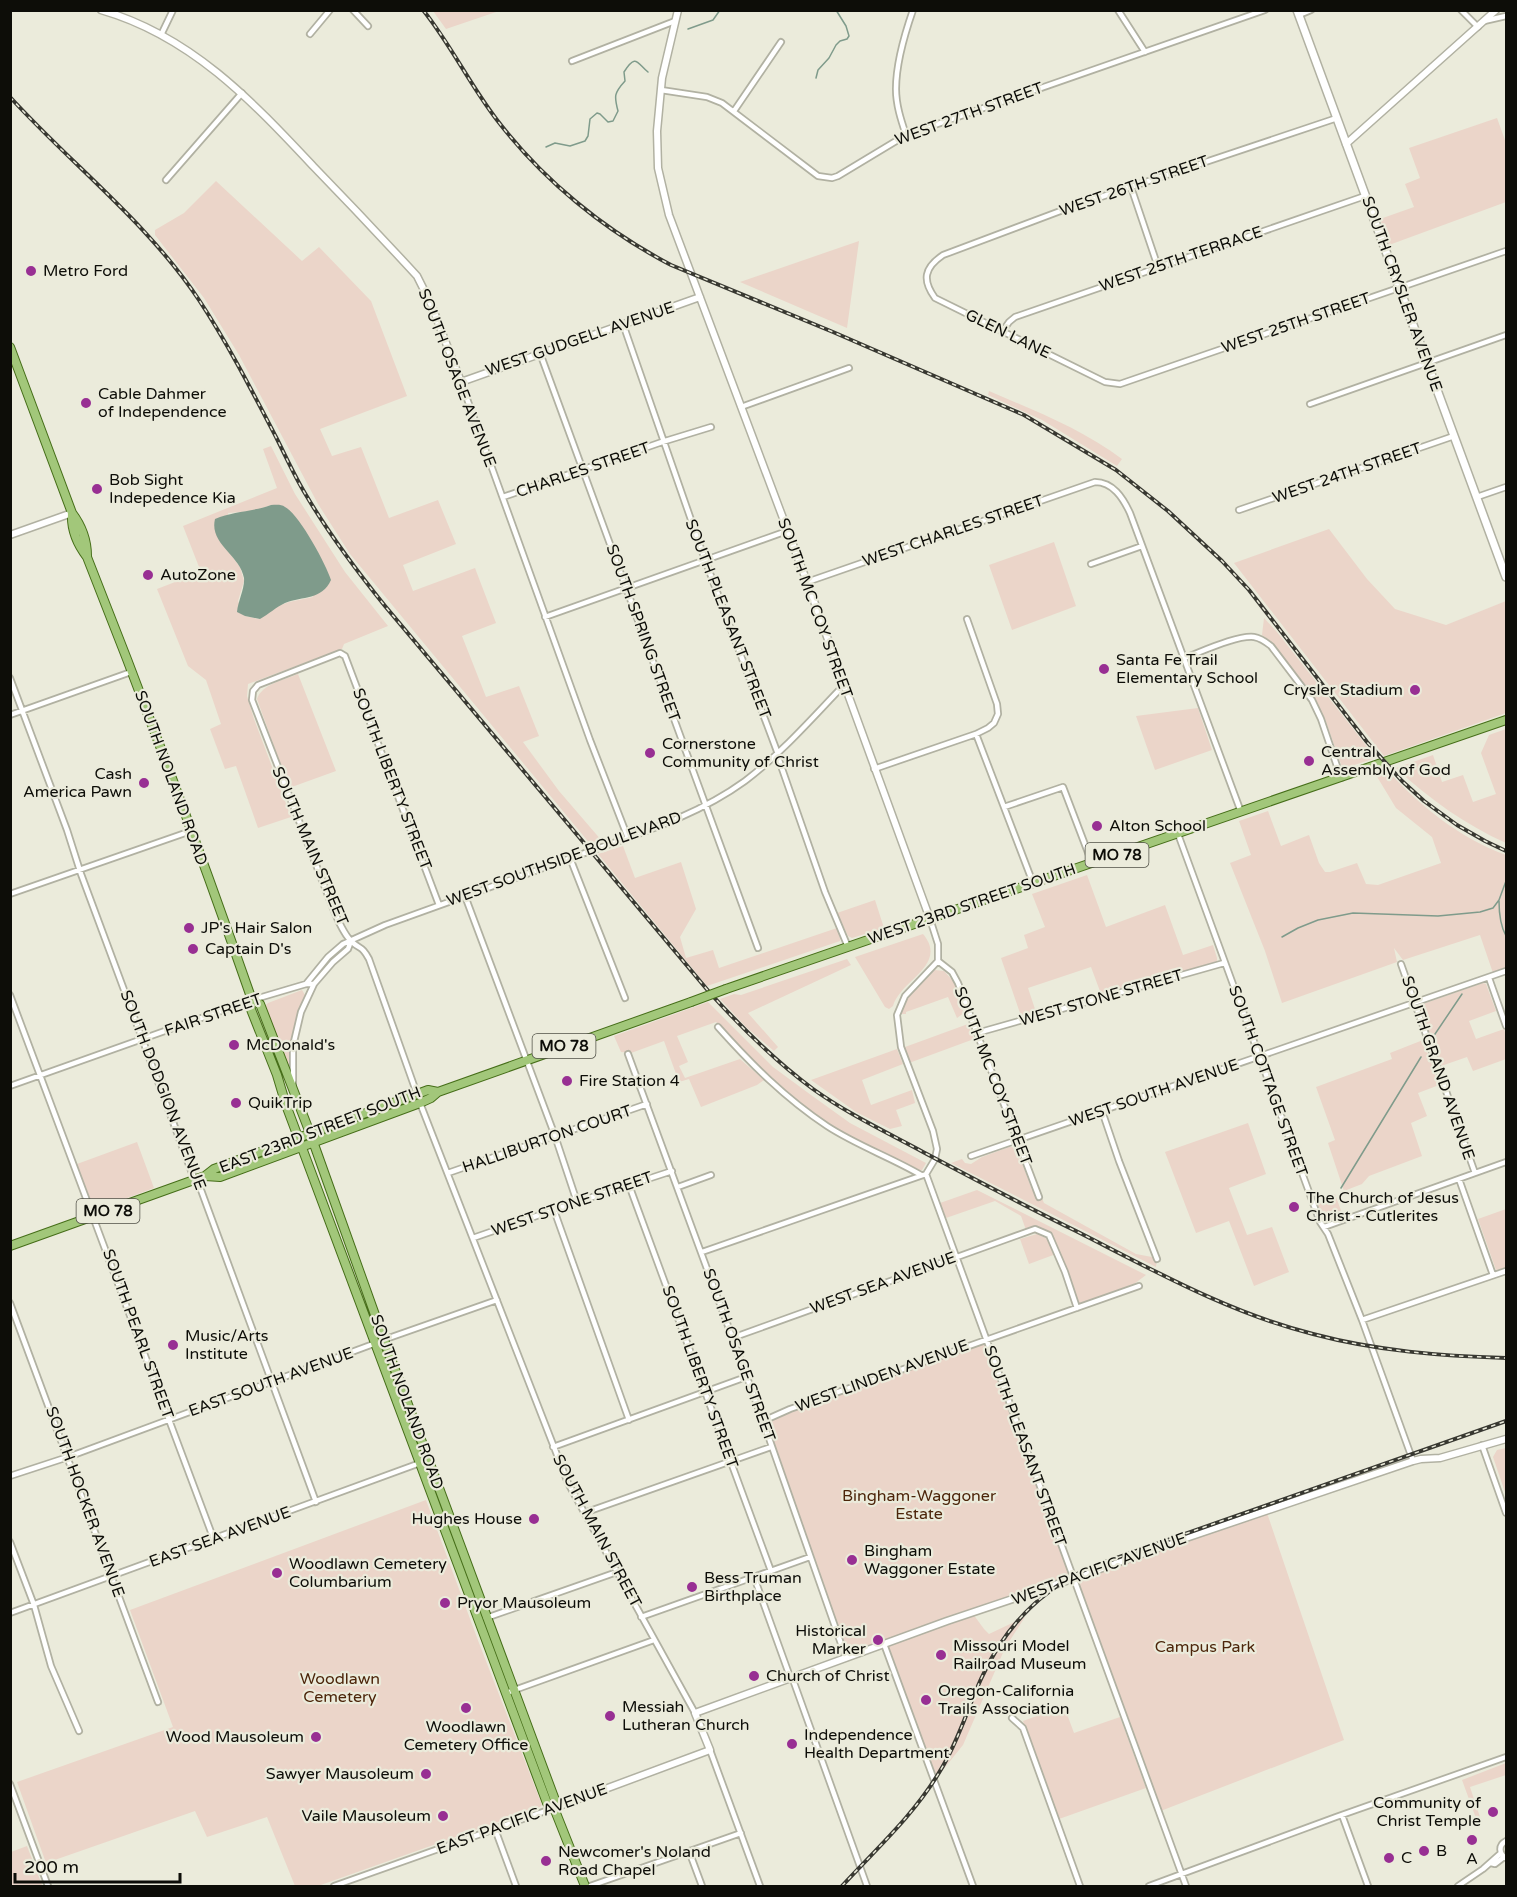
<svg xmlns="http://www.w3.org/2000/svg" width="1517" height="1897" font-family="'Varela Round',sans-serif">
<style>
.green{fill:#ebd5c9;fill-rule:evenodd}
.water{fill:#7f9b8b}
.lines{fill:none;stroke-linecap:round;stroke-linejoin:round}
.stream{stroke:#7f9b8b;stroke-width:1.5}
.minor-casing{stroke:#b1b1a2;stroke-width:8}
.tertiary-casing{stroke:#b1b1a2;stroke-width:9}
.secondary-casing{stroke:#b1b1a2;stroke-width:10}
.primary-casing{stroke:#466e19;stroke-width:10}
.minor{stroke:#fff;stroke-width:4.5}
.tertiary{stroke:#fff;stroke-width:6}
.secondary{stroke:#fff;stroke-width:7}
.primary{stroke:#a2c77a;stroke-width:8}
.rail-casing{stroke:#383831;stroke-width:4}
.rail{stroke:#ebebdb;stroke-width:1.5;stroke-dasharray:4.5;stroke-linecap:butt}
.minor-bridge-casing{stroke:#b1b1a2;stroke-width:8;stroke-linecap:butt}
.primary-bridge-casing{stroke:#466e19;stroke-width:10;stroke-linecap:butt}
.minor-bridge{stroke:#fff;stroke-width:4.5}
.primary-bridge{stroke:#a2c77a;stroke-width:8}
.poi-dot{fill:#982f93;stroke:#ebebdb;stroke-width:2}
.labels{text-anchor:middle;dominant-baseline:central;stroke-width:4.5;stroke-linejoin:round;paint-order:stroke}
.shield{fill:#ebebdb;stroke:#505047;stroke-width:1.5}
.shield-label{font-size:15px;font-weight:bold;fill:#0d0d08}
.street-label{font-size:16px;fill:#0d0d08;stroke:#ebebdb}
.poi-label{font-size:16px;fill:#0d0d08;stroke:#ebebdb;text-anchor:start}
.park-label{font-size:16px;fill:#4c250a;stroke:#ebebdb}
</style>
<rect width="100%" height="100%" fill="#ebebdb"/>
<!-- green -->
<path class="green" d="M433,11H499L446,29Z
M1497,118L1506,143V202L1389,245L1380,219L1414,207L1405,184L1420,178L1409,148Z
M216,181L302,261L319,247L371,301L407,396L320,429L332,456L361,447L389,518L438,500L456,544L403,565L413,591L475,568L496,623L462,636L486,697L519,686L539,736L523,742L559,791L602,841L591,845L350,554L318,504L239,355L204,298L155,235V230L184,213Z
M859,241L847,328L740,282Z
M989,391C1035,411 1082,429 1122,459L1117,466L1042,420L988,395Z
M271,446L295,494L345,572L388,626L344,644L342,649L248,684L247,696L254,719L291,817L258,828L236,766L225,769L210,729L221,724L206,680L188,666L157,589L201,572L183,526L277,488L263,449ZM271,505L313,597L289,602L278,606L259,619L245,616L238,601L244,581L240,567L232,556L228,513L254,511Z
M1329,529L1367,579L1395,609L1446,625L1506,601V713L1384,756L1234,563Z
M1054,542L1076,606L1012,630L989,565Z
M1264,618L1277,632L1376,758L1345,768L1342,767L1325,719L1316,700L1281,654L1272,642L1262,635Z
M298,674L336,771L289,788L257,699C262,684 284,680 298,674Z
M1198,708L1212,750L1155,770L1136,716Z
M1506,729V843C1466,825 1429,799 1396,768L1433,755L1442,782L1463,775L1473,802L1496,794L1481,753L1489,735Z
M1388,771C1420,806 1461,839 1506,855V968L1493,973L1480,935L1403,960L1394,948L1397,962L1282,1003L1265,951L1230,863L1251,855L1239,821L1268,811L1281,846L1309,835L1319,863L1325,872H1330L1357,863L1366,884L1378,885L1441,863L1432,837L1396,808L1376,775Z
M623,846L635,878L681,862L696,909L680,937L686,958L713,950L719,968L837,928L840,938V941L707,986L598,854Z
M1087,875L1106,927L1165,905L1183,955L1213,945L1217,958V962L1101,994L1091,967L1028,988L1036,1012L1021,1016L1001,958L1028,948L1024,935L1045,927L1032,894Z
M875,900L884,928L852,938L848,936L837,913Z
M923,934C949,965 900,980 893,1006L889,1009L885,1007L855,957Z
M847,959L851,965L748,1013L778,1047L774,1051L746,1027L720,999L734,994L741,995Z
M935,970L944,971L954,982L964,1013L957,1018L948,997L906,1012V1014H901L906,1000Z
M1483,983L1486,984L1496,1011L1469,1021L1476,1039L1504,1029L1506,1036V1059L1473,1071L1467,1057L1441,1066L1419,1009L1420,1005Z
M302,990L305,995C295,1021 287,1043 292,1071H290L265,1006L268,1003Z
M708,1002L773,1067L811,1095L850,1123L926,1163L922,1170L918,1171L909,1165C876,1150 841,1133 811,1111C776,1085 746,1053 716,1022L677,1036L688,1062L679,1066L685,1078L740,1059L764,1080L757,1085L701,1107L689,1079L679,1082L664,1041L631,1053L621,1052L614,1036Z
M968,1024L974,1039L909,1063L905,1047Z
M1423,1040L1439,1085L1418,1093L1427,1116L1411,1123L1422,1156L1369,1176L1362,1184L1344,1191L1328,1143L1335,1140L1316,1087L1392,1059L1390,1053Z
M897,1049L903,1064L862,1080L871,1105L912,1090L915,1103L896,1110L902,1126L890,1129L856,1112L811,1080Z
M1248,1123L1266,1174L1229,1188L1247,1235L1272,1227L1289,1272L1254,1286L1229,1221L1196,1233L1165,1152Z
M137,1142L154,1188L98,1209L93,1207L77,1164Z
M1009,1147H1013L1017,1149L1032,1190L1041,1196L1044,1203L1136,1254L1157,1258L1156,1267L951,1163L962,1159L965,1163L971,1164L982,1157Z
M977,1190L1146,1275L1134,1284L1078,1304L1052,1233L1036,1227L1026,1230L1021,1216L995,1201L946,1218L940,1203Z
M1335,1194L1343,1216L1325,1222L1322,1221L1315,1202Z
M1506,1209V1268L1496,1270L1478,1219Z
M1037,1234L1048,1239L1056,1254L1029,1264L1020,1239Z
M987,1339L1072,1579L1266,1510L1344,1740L1158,1812L1073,1580L973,1614L984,1629L989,1634L1025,1617L1005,1648L963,1745L934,1781L884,1645L846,1658L763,1421Z
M1506,1448V1495L1493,1457L1497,1450Z
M426,1500L479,1643L542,1805L540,1807L318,1886H295L267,1817L207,1837L195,1811L46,1863L17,1782L173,1727L130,1610Z
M1064,1706L1074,1733L1120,1717L1146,1788L1059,1819L1023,1721Z
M1506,1763V1775L1470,1787L1481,1820L1477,1821L1462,1780Z
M27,1846L42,1885L37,1886H11V1852Z"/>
<!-- water -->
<path class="water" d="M271,505C276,505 281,504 285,507C299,514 326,564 331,580C322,600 303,596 285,603C276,607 269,614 260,619L245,616L237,612C238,601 245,588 244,578C240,555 209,544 215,519C233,511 252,512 271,505Z"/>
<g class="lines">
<!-- stream -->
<path class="stream" d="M688,29L713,20L720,10
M816,78L818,70L829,58L836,45L840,41L847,39L849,36L846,26L836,10
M546,147L555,143L570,146L585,141L588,136L590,119L597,113L600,114L608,122L613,121L618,111C614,96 614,93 625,81L624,72C636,53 637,63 648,72
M1499,901C1499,913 1500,925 1506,936
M1282,937L1298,928L1318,920L1353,913L1438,916L1480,912L1493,908L1499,900L1506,881
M1431,1040L1462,994
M1341,1188L1421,1057"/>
<!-- minor casing -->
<g class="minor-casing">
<path id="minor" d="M353,10L368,26
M1118,10L1145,52
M1461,10L1478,27
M1299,15L1311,10
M1484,21L1506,16
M310,34L330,10
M161,35L173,10
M572,61L675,21
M661,90L707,97L722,103L818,176L832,178L838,176L906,135L1265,10
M734,111L781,42
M1337,118L1071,207L943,255C924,268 922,280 935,298L1105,382L1120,384L1506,251
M906,135C901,120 896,105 896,89C896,65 905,33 913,10
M166,180L242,93
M1131,187L1158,267
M623,324L705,560L778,754L779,760L825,892L848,947
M1002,332L1009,322L1015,317L1365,196
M540,353L758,948
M461,382L590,740L628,838
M1310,404L1506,335
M741,407L849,368
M503,497L662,442L711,427
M1477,497L1506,487
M1239,510L1454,436
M1091,564L1142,546
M807,582L1095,482C1113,482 1123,498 1130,513L1241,812
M545,617L787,531
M1184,658C1201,652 1237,635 1254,637C1261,638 1266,642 1271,646L1312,700L1321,719L1341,778
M10,678L67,830L81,874L192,1173L201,1190L316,1502
M10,715L131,672
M976,734L1033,883
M874,769L976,734L988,728L994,723L998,714L997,704L967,619
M1004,807L1063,787L1092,863
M1178,834L1320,1222L1328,1234L1362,1320L1413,1461
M599,848C650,830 701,813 745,781C782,753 812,718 844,685
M570,858L625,998
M10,894L191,831
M465,896L555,1136L577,1202
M938,961L952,972L958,983L1039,1197
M1401,964L1475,1173
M1489,978L1506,1026
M306,984L328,957L343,944L385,925L582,854
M10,995L214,1540
M718,1027C751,1064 785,1098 827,1126C856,1145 890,1157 921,1175
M977,1033L1224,963
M628,1054L763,1421L846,1658
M10,1086L252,1000L306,984H314
M293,1087V1046L301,1012L314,984L333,962L348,949L351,941
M417,1094L369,959C362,946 361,950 352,942C342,933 334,911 329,898L252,700L253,691L258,685L340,653L345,656L439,905
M420,1103L568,1483L695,1713
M1102,1111L1119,1161L1157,1259
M971,1156L1506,971
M448,1173L647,1104
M926,1174L1186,1886
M1459,1179L1493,1275
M629,1185L771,1571
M678,1187L711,1175
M554,1210L629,1420
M1324,1227L1506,1162
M473,1238L577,1202L672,1171
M702,1252L926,1174L935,1159L937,1149L933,1131L901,1047L897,1015L905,996L938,961V944L930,919
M10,1303L158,1702
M1362,1320L1506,1271
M732,1338L1035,1229L1049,1235L1065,1272L1077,1308
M383,1340L497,1300
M763,1421L790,1409L1139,1286
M1482,1445L1506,1513
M553,1447L746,1377
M10,1476L68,1457L376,1343
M584,1513L771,1447
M10,1542L34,1605L51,1666L79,1731
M754,1577L789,1674L792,1677L867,1886
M10,1613L420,1463
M641,1617L810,1557
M486,1618L617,1572
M884,1644L973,1886
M506,1693L654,1640
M1012,1718L1023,1728L1080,1886
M710,1750L760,1886
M10,1784L48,1886
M1342,1815L1368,1886
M495,1829L516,1886
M1506,1841C1498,1845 1499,1854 1506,1858
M689,1851L702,1886
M1491,1863L1495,1864L1504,1857
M334,1886L554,1808
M590,1886L741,1833
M1149,1886L1336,1817L1506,1757
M1458,1886L1483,1869L1501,1853"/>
</g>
<!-- tertiary casing -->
<g class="tertiary-casing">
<path id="tertiary" d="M101,10C191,36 251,100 313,166C348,202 383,239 417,276L431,304L461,382L700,297
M678,10L662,78L657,131L658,168L669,215L807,582L930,919
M1346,144L1496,10
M10,535L72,513
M554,1808L710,1750L695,1713L947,1621L1072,1579L1180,1540L1413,1461L1421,1459L1440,1458L1506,1439"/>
</g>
<!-- secondary casing -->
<g class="secondary-casing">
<path id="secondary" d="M1297,10L1506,577"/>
</g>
<!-- primary casing -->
<g class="primary-casing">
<path id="primary" d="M10,347L72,513C81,525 87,541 87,556
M72,513C71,529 77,544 87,557C145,703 200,851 252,1000L250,1007L277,1075L286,1105L547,1803L554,1808
M726,989L1506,720
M252,1000L260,1004L310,1133L384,1340L555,1800L554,1808L585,1886
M205,1176L220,1177L420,1103L431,1098L438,1092L691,1002
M10,1246L205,1176L214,1169L428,1090L438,1092"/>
</g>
<!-- minor -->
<use href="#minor" class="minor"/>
<!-- tertiary -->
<use href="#tertiary" class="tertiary"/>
<!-- secondary -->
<use href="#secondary" class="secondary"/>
<!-- primary -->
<use href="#primary" class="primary"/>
<!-- rail casing -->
<g class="rail-casing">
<path id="rail" d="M423,10C451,45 470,85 497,120C543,180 604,230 671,265L833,332L1024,415L1116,470L1168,511L1222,561L1249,590L1367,742L1402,781L1424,801L1457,825L1485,841L1506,851
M10,97C73,166 147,222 199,300C228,344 252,391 277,439C286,457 295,477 306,495C329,534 356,570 385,606L710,993C742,1028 775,1061 813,1089C848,1114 886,1132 923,1152C974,1179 1025,1206 1076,1231C1153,1270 1229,1313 1313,1334C1377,1351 1441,1356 1506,1358
M842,1886C876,1849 914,1815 940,1771C958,1742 967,1710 981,1679C1004,1628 1040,1590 1091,1567L1506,1421"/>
</g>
<!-- rail -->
<use href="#rail" class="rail"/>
<!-- minor-bridge casing -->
<g class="minor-bridge-casing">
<path id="minor-bridge" d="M582,854L599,848"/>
</g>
<!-- primary-bridge casing -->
<g class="primary-bridge-casing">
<path id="primary-bridge" d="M691,1002L726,989"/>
</g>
<!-- minor-bridge -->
<use href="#minor-bridge" class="minor-bridge"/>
<!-- primary-bridge -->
<use href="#primary-bridge" class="primary-bridge"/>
</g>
<!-- markers -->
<g class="poi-dot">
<circle cx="31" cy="271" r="6"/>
<circle cx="86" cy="403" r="6"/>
<circle cx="97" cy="489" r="6"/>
<circle cx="148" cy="575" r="6"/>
<circle cx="1104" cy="669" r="6"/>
<circle cx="1415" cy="690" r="6"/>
<circle cx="650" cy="753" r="6"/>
<circle cx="1309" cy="761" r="6"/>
<circle cx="144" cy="783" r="6"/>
<circle cx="1097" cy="826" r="6"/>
<circle cx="189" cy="928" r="6"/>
<circle cx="193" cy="949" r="6"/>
<circle cx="234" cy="1045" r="6"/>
<circle cx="567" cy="1081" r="6"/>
<circle cx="236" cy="1103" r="6"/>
<circle cx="1294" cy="1207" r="6"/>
<circle cx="173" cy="1345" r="6"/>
<circle cx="534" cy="1519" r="6"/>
<circle cx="852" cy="1560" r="6"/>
<circle cx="277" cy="1573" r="6"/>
<circle cx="692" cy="1587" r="6"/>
<circle cx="445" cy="1603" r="6"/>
<circle cx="878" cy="1640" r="6"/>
<circle cx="941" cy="1655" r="6"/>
<circle cx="754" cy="1676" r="6"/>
<circle cx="926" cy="1700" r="6"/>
<circle cx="466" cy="1708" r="6"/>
<circle cx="610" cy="1716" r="6"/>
<circle cx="316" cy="1737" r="6"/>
<circle cx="792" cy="1744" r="6"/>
<circle cx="426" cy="1774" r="6"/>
<circle cx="1493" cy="1812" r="6"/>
<circle cx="443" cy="1816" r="6"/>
<circle cx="1472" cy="1840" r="6"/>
<circle cx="1424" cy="1851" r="6"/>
<circle cx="1389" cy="1858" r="6"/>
<circle cx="546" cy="1861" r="6"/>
</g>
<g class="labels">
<!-- shield labels -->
<g class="shield">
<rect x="1085.5" y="843" width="63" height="24" rx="4.5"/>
<rect x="532.5" y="1034" width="63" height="24" rx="4.5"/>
<rect x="76.5" y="1199" width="63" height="24" rx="4.5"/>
</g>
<g class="shield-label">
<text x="1117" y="855">MO 78</text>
<text x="564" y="1046">MO 78</text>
<text x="108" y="1211">MO 78</text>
</g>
<!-- street labels -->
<g class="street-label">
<text transform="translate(969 114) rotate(-20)">WEST 27TH STREET</text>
<text transform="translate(1134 186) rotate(-19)">WEST 26TH STREET</text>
<text transform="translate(1181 259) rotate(-19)">WEST 25TH TERRACE</text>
<text transform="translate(1402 294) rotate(70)">SOUTH CRYSLER AVENUE</text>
<text transform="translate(1296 323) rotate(-19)">WEST 25TH STREET</text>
<text transform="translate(1008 334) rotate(26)">GLEN LANE</text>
<text transform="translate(580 339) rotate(-19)">WEST GUDGELL AVENUE</text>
<text transform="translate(457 378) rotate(69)">SOUTH OSAGE AVENUE</text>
<text transform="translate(583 470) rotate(-19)">CHARLES STREET</text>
<text transform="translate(1347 473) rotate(-19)">WEST 24TH STREET</text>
<text transform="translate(953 531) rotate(-19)">WEST CHARLES STREET</text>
<text transform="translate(815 608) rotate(70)">SOUTH MC COY STREET</text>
<text transform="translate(728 619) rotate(69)">SOUTH PLEASANT STREET</text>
<text transform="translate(643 633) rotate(70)">SOUTH SPRING STREET</text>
<text transform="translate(171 778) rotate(70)">SOUTH NOLAND ROAD</text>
<text transform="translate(392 779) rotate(69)">SOUTH LIBERTY STREET</text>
<text transform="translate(310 846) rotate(67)">SOUTH MAIN STREET</text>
<text transform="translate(564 859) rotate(-20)">WEST SOUTHSIDE BOULEVARD</text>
<text transform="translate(972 904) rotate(-19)">WEST 23RD STREET SOUTH</text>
<text transform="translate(1101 998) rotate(-16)">WEST STONE STREET</text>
<text transform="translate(213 1015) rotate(-19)">FAIR STREET</text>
<text transform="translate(1438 1068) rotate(71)">SOUTH GRAND AVENUE</text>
<text transform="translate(993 1076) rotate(69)">SOUTH MC COY STREET</text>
<text transform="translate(1268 1081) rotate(70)">SOUTH COTTAGE STREET</text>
<text transform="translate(163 1090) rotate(69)">SOUTH DODGION AVENUE</text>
<text transform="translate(1154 1093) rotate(-19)">WEST SOUTH AVENUE</text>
<text transform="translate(320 1130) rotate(-21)">EAST 23RD STREET SOUTH</text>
<text transform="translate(547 1139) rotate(-19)">HALLIBURTON COURT</text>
<text transform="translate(572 1204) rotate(-19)">WEST STONE STREET</text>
<text transform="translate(883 1283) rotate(-20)">WEST SEA AVENUE</text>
<text transform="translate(138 1334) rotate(70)">SOUTH PEARL STREET</text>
<text transform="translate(739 1355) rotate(70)">SOUTH OSAGE STREET</text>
<text transform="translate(882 1376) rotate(-20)">WEST LINDEN AVENUE</text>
<text transform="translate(700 1377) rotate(70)">SOUTH LIBERTY STREET</text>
<text transform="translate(271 1382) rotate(-20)">EAST SOUTH AVENUE</text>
<text transform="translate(407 1402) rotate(70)">SOUTH NOLAND ROAD</text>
<text transform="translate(1025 1446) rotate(70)">SOUTH PLEASANT STREET</text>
<text transform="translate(85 1502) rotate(70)">SOUTH HOCKER AVENUE</text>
<text transform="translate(597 1531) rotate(62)">SOUTH MAIN STREET</text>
<text transform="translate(220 1537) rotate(-20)">EAST SEA AVENUE</text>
<text transform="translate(1099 1569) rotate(-20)">WEST PACIFIC AVENUE</text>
<text transform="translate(522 1819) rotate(-20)">EAST PACIFIC AVENUE</text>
</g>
<!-- poi labels -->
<g class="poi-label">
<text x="43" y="271">Metro Ford</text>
<text x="98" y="394">Cable Dahmer<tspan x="98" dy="18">of Independence</tspan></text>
<text x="109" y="480">Bob Sight<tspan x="109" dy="18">Indepedence Kia</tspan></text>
<text x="160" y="575">AutoZone</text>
<text x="1116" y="660">Santa Fe Trail<tspan x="1116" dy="18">Elementary School</tspan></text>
<text x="1403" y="690" text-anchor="end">Crysler Stadium</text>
<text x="662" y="744">Cornerstone<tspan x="662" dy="18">Community of Christ</tspan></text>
<text x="1321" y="752">Central<tspan x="1321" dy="18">Assembly of God</tspan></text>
<text x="132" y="774" text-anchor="end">Cash<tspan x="132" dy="18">America Pawn</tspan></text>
<text x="1109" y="826">Alton School</text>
<text x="201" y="928">JP's Hair Salon</text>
<text x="205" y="949">Captain D's</text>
<text x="246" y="1045">McDonald's</text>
<text x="579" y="1081">Fire Station 4</text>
<text x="248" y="1103">QuikTrip</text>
<text x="1306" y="1198">The Church of Jesus<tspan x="1306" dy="18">Christ - Cutlerites</tspan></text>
<text x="185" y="1336">Music/Arts<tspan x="185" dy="18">Institute</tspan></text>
<text x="522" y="1519" text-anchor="end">Hughes House</text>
<text x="864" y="1551">Bingham<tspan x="864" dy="18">Waggoner Estate</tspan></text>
<text x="289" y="1564">Woodlawn Cemetery<tspan x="289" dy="18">Columbarium</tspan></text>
<text x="704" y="1578">Bess Truman<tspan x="704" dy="18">Birthplace</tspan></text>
<text x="457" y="1603">Pryor Mausoleum</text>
<text x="866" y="1631" text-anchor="end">Historical<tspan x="866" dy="18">Marker</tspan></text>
<text x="953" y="1646">Missouri Model<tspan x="953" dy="18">Railroad Museum</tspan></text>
<text x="766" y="1676">Church of Christ</text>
<text x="938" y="1691">Oregon-California<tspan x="938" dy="18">Trails Association</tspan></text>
<text x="622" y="1707">Messiah<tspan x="622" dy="18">Lutheran Church</tspan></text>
<text x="466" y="1727" text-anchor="middle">Woodlawn<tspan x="466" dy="18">Cemetery Office</tspan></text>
<text x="804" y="1735">Independence<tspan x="804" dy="18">Health Department</tspan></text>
<text x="304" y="1737" text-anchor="end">Wood Mausoleum</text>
<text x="414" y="1774" text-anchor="end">Sawyer Mausoleum</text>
<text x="1481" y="1803" text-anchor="end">Community of<tspan x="1481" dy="18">Christ Temple</tspan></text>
<text x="431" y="1816" text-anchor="end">Vaile Mausoleum</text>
<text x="1436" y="1851">B</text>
<text x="558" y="1852">Newcomer's Noland<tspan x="558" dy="18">Road Chapel</tspan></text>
<text x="1401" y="1858">C</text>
<text x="1472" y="1859" text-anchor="middle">A</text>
</g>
<!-- park labels -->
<g class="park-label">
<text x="919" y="1496">Bingham-Waggoner<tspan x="919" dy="18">Estate</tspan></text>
<text x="1205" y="1647">Campus Park</text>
<text x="340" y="1679">Woodlawn<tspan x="340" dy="18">Cemetery</tspan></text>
</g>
</g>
<!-- border -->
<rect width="1517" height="1897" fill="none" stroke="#0d0d08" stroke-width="24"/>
<!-- scale -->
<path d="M15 1873v9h165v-9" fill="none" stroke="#0d0d08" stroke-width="3"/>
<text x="24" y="1873" font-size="18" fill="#0d0d08" stroke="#ebebdb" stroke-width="4.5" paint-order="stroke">200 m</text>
</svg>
